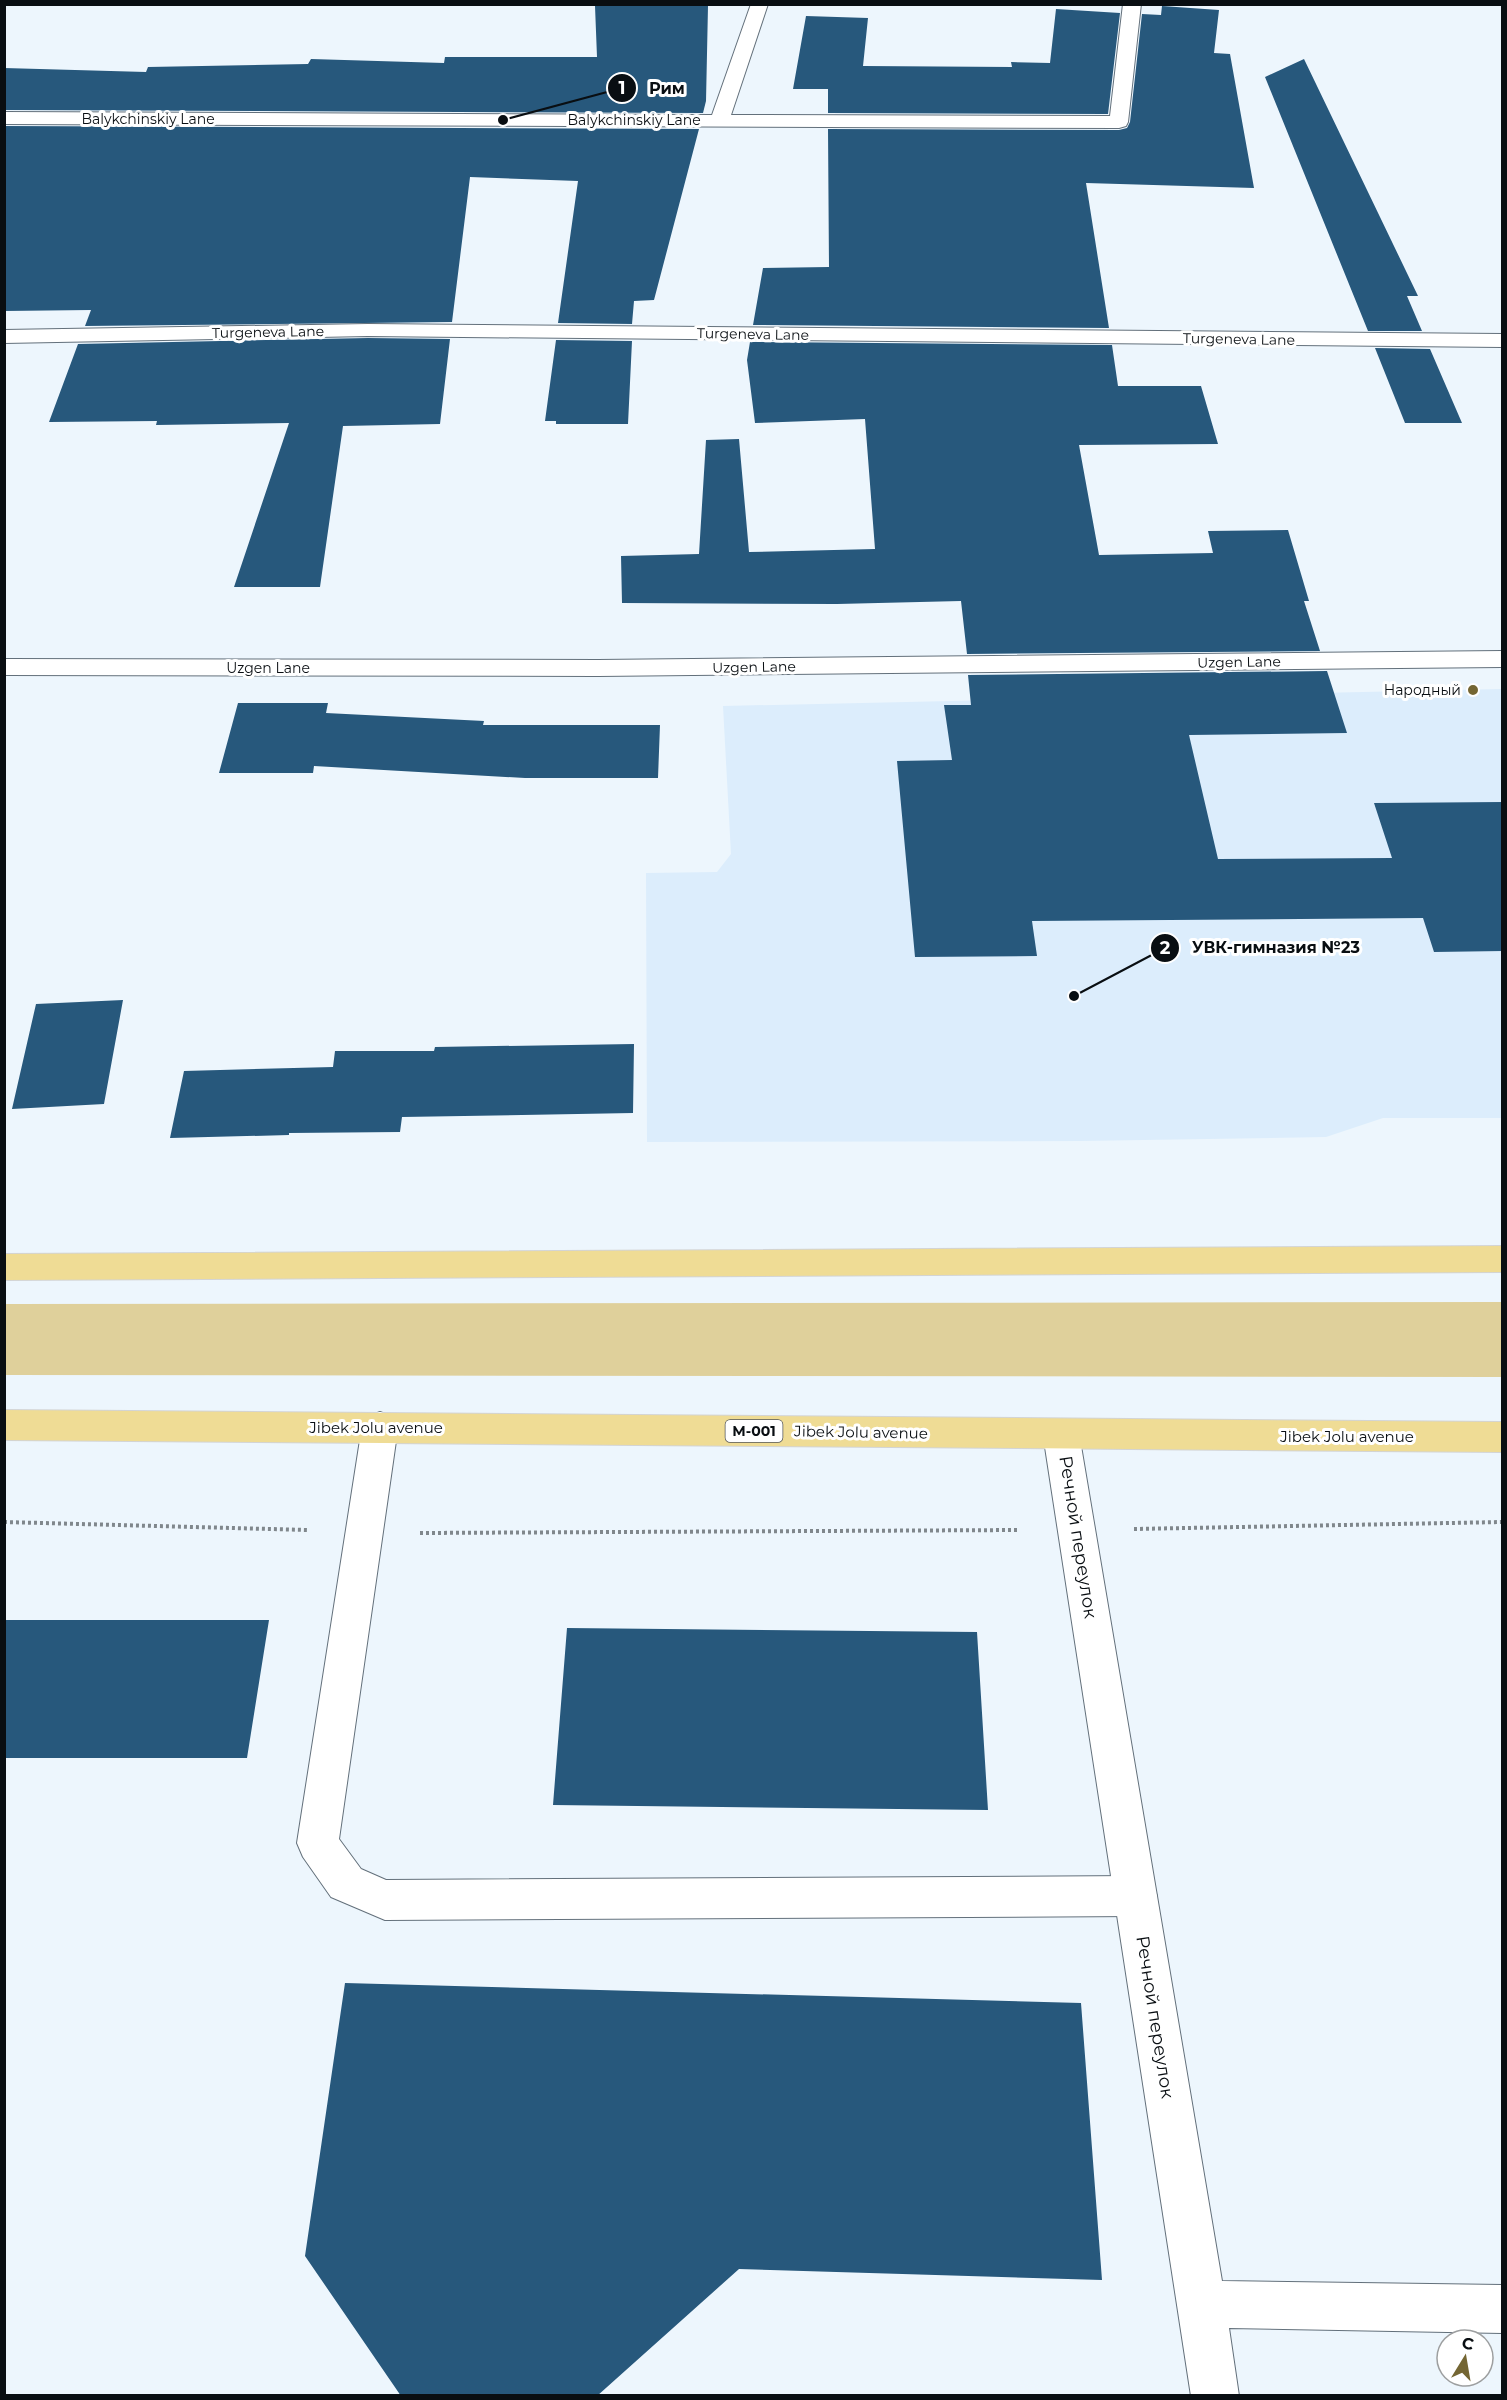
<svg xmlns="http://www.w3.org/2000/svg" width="1507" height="2400" font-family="Montserrat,sans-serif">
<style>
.built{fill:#dcedfc}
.green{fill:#dfd09b}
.building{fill:#27587c}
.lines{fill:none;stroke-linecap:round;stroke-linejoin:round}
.service-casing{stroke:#63707b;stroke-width:2}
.minor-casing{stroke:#63707b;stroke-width:2}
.primary-casing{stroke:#d3d4d4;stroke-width:2}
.path{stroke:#80878c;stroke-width:4;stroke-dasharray:3 3;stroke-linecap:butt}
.service{fill:#fff;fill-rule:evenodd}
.minor{fill:#fff;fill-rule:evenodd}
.primary{fill:#efdc95;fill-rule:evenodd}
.poi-dot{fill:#746633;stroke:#fff;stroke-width:2}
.labels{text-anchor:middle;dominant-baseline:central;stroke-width:6;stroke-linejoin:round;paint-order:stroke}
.far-street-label{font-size:14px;fill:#090e12;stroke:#fff}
.far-poi-label{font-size:14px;fill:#090e12;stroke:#fff;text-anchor:end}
.shield{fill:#fff;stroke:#535659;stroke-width:1.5}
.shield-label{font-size:14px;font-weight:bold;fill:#090e12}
.street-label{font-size:15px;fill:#090e12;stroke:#fff}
.near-street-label{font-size:18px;fill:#090e12;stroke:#fff}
.leader{fill:none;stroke:#090e12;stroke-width:2}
.callout-dot{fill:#090e12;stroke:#fff;stroke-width:2}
.mark-label{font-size:18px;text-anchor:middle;font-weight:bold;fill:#fff}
.callout-label{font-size:16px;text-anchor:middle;font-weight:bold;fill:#090e12;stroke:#fff;stroke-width:6;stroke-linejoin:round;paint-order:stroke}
</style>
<rect width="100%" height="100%" fill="#edf6fd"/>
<!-- built -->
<path class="built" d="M1502,689V1118H1383L1326,1137L1080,1141L647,1142L646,873L717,872L731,854L723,706Z"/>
<!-- green -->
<path class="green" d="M1502,1302V1377L4,1375L5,1304Z"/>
<!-- building -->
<path class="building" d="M595,6H708L706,101L703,113L4,110V68L146,72L148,67L308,64L311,59L444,63L445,57H597Z
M1162,6L1219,10L1214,53L1230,54L1254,188L1086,183L1109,328L753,325L763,268L829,267L828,129L1119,130L1127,128L1130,122L1142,14L1161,15Z
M1056,9L1120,13L1108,114L828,113V89H793L806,16L868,18L863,66L1012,67L1011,62L1050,63Z
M1304,59L1418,296H1407L1422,331H1368L1265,77Z
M4,126L699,129L654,300L634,301L632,324L558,323L578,181L470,177L452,322L85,326L91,310L4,311Z
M368,338L450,339L440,424L343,426L320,587H234L289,423L156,425L157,421L49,422L78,344Z
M556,340L632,341L628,424H556V421H545Z
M750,342L1112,345L1118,386H1201L1218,444L1079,445L1099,555L1213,553L1208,531L1288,530L1309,601H1304L1320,651L967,654L961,601L837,604L622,603L621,556L699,554L706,440L739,439L749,552L875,549L865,419L755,423L747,360Z
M1375,348L1430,349L1462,423H1405Z
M1327,671L1347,733L1189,735L1218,859L1392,858L1374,803L1503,802V951L1434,952L1423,918L1032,921L1037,956L915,957L897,761L952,760L944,705H971L968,675Z
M238,703H328L326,713L484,721L483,725H660L658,778H525L314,766L313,773H219Z
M123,1000L104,1104L12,1109L36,1004Z
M634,1044L633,1113L402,1117L400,1132L289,1133V1135L170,1138L184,1071L333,1067L335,1051H434L435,1047Z
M4,1620H269L247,1758H4Z
M567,1628L977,1632L988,1810L553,1805Z
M345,1983L1081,2003L1102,2280L739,2269L597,2396H401L305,2256Z"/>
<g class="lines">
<!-- service casing -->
<g class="service-casing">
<path id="service" d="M380,1412L393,1417L398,1427L339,1839L361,1869L386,1880L1136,1876L1151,1882L1157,1896L1151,1910L1136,1916L385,1920L331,1897L303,1857L297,1843L362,1427L367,1417Z"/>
</g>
<!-- minor casing -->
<g class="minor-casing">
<path id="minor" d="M751,4H768L731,115L1110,116L1123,4H1141L1128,122L1126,126L1119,128L4,124V112L712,115Z
M368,324L1502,334V347L368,336L4,343V330Z
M1502,651V667L598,676L4,675V659L598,660Z
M1061,1419L1074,1424L1079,1434L1222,2281L1502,2285V2333L1229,2328L1239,2396H1191L1043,1434L1048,1424Z"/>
</g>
<!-- primary casing -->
<g class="primary-casing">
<path id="primary" d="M1502,1246V1272L4,1280V1254Z
M4,1410L1502,1422V1452L4,1440Z"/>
</g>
<!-- path -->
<path class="path" d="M4,1522L308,1530
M1134,1529L1502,1522
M420,1533L1019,1530"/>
<!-- service -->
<use href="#service" class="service"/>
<!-- minor -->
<use href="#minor" class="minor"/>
<!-- primary -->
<use href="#primary" class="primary"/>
</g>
<!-- markers -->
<circle class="poi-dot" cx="1473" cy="690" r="6"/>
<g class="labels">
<!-- far-street labels -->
<g class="far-street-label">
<text x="148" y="119">Balykchinskiy Lane</text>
<text x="634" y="120">Balykchinskiy Lane</text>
<text transform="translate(268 332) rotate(-1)">Turgeneva Lane</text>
<text transform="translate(753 334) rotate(1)">Turgeneva Lane</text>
<text transform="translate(1239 339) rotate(1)">Turgeneva Lane</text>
<text transform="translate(1239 662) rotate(-1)">Uzgen Lane</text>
<text transform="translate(754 667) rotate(-1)">Uzgen Lane</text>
<text x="268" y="668">Uzgen Lane</text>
</g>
<!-- far-poi labels -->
<g class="far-poi-label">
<text x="1461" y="690">Народный</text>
</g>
<!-- shield labels -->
<rect class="shield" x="725.5" y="1420" width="57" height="22" rx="4.5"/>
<g class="shield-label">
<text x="754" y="1431">М-001</text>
</g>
<!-- street labels -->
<g class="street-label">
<text x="376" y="1427">Jibek Jolu avenue</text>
<text transform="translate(861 1432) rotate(1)">Jibek Jolu avenue</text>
<text x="1347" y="1436">Jibek Jolu avenue</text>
</g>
<!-- near-street labels -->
<g class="near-street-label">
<text transform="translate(1078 1537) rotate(81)">Речной переулок</text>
<text transform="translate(1155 2017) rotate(81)">Речной переулок</text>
</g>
</g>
<!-- callouts -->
<path class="leader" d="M503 120L622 88M1074 996L1165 948"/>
<g class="callout-dot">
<circle cx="503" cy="120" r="6"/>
<circle cx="1074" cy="996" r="6"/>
<circle cx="622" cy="88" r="15"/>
<circle cx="1165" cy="948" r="15"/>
</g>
<g class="mark-label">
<text x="622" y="94">1</text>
<text x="1165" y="954">2</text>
</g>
<g class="callout-label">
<text x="667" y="94">Рим</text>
<text x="1276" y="953">УВК-гимназия №23</text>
</g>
<!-- border -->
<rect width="1507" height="2400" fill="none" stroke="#090e12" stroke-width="12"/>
<!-- north arrow -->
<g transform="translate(1465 2358) rotate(11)"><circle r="28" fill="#ffffff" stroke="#9d9fa0" stroke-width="1.5"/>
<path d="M0-4.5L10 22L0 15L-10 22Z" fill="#746633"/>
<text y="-9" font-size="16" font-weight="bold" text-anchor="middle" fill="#090e12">С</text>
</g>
</svg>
